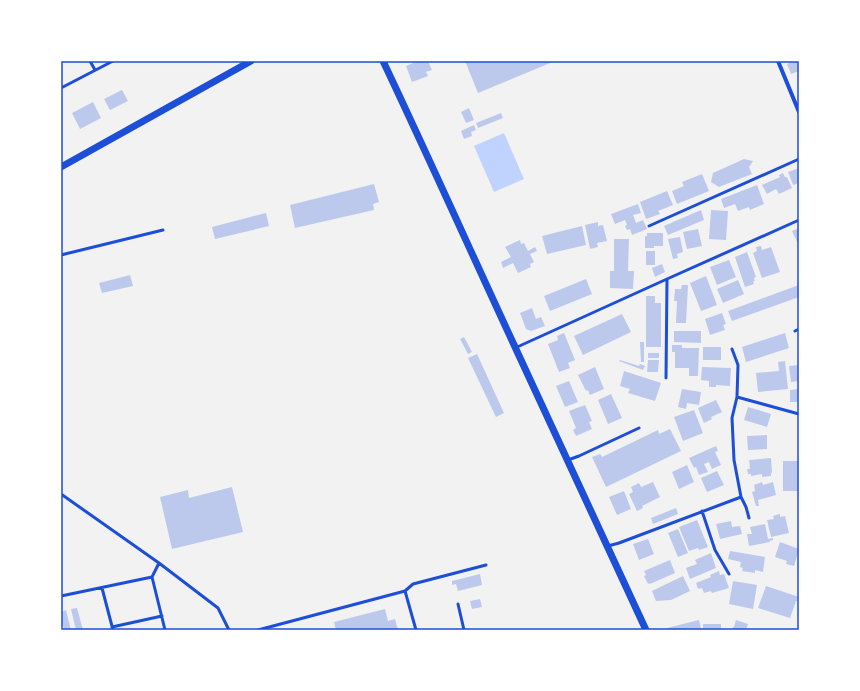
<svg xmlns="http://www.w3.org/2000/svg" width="860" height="691" font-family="Raleway,sans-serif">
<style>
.water{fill:#bfd3fe}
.building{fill:#bdc9ec}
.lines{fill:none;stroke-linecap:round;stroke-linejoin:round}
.service{stroke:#1d4ed8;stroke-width:3}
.minor{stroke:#1d4ed8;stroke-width:4}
.tertiary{stroke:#1d4ed8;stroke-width:7}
.neatline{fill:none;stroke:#1d4ed8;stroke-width:1.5}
</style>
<rect width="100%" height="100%" fill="#f2f2f2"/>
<!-- water -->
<path class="water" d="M504,133L524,179L494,192L474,146Z"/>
<!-- building -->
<path class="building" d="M418,61H428L432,70L426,72L428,76L412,82L406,66Z
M465,61H555L478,93Z
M793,61H798L799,71L791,74L787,64Z
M122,90L128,101L110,110L104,99Z
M93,102L101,118L80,129L72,113Z
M469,108L474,120L466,123L461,112Z
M501,113L503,118L478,128L476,123Z
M474,125L476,130L471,132L472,136L464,139L461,131Z
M744,159L753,161L749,167L752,174L719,187L711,182L713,173Z
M799,168V183L793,185L788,172Z
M783,173L785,177H787L792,188L779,194L776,189L767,194L762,185L780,177L779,175Z
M702,174L709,191L677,204L672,191L684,186L682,182Z
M374,184L379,202L373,204L374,210L295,228L290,205Z
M757,185L764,204L750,210L749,207L738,211L735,204L724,208L721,199Z
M667,191L673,205L658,211L660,214L646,219L640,202Z
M638,204L641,213L633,215L636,223L643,220L647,229L632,235L630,229L627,230L625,226L627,225L625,220L615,224L611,214Z
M701,210L704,220L668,235L664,226Z
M711,210L728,211L726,240L709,239Z
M266,213L269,226L215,239L212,227Z
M598,222V226L603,225L607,241L597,243L598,247L590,249L585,225Z
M582,226L586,245L547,254L542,236Z
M799,228V246L792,231Z
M698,229L702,246L687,249L683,232Z
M647,233H663V246H654V248H645V236H647Z
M680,237L683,252L677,254L678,258L673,259L668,239Z
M614,239H629L628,271H634L633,289L610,288V271H614Z
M520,240L521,244L524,243L528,251L535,247L537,251L530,254L534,262L530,264L531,267L518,273L513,263L503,268L501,262L511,257L505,247Z
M761,246L762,250L771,247L780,272L762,278L753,253L757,251L756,247Z
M646,251H655V265H646Z
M747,252L756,277L754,278L755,281H753L754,284L745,287L735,257Z
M729,260L736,277L717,285L710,267Z
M662,264L665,272L655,277L652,268Z
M130,275L133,286L102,293L99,283Z
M706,276L717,305L701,311L690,283Z
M586,279L592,294L550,311L544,296Z
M738,280L744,294L723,303L717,289Z
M682,285H688L686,323H676L677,301H674L675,289H681Z
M799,285V297L732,321L728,311Z
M646,296H655V303H661V347H646Z
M532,308L536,319L541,317L545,326L531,331L526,329L520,313Z
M722,313L726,324L723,325L725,330L710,335L705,319Z
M622,314L631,332L583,355L574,336Z
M674,331H701V343L674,342Z
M564,333L575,360L568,363L570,368L559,372L548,344L558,340L557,336Z
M785,333L789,348L746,362L742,347Z
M464,337L472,352L468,354L460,339Z
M640,342H644V362H641Z
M672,345H682V348H699L698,376H689V368H675V352H672Z
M703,347H721V360H703Z
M648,353H659V358H648Z
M477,354L504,413L496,417L468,358Z
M620,360L639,366L640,364L645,366L643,370L619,361Z
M648,360H659L658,372H647Z
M785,361L788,389L758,392L756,373L779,371L778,362Z
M799,365V381L791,382L789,366Z
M595,367L604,389L590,395L588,390L586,391L578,375Z
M702,367L731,368L730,386L716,385V387H709V381L701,380Z
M624,371L661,383L655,401L628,393L630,389L620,386Z
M569,381L578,402L565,407L556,386Z
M682,389L701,392L699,405L687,403L686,409L678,407Z
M799,389V402H790V390Z
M611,394L622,418L608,424L598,400Z
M716,400L722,412L711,417L712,419L704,423L698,408Z
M585,405L592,421L589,422L592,429L576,436L573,430L576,428L569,411Z
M748,407L771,414L767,427L744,420Z
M694,410L703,433L683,441L674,417Z
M670,429L681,451L606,487L592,457L600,454L602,457L658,430L659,434Z
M767,435V449L748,450L747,436Z
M716,446L718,451L715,452L721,465L712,469L709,462L704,464L708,472L699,475L696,467L694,468L689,458Z
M771,458L772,473H771V476L762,477V474L751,476V474H748L747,469H750L749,460Z
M783,461H799V491H783Z
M687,465L694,482L679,489L672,472Z
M717,471L724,485L707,492L701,478Z
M653,482L660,497L642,506L643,508L637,511L629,494L633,492L631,487L639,483L641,487Z
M762,482L763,485L773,482L776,495L758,500L759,506H756L752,492L755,491L754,485Z
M232,487L243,532L172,549L160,497L188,490L189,498Z
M624,491L631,509L617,515L609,497Z
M676,508L678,514L653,524L651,518Z
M780,514V517L785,516L789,533L771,537L767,520L774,519L773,516Z
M697,520L708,547L699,550L698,548L689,551L679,527Z
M731,521L732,527L740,526L742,534L720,539L716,524Z
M765,524L768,539L773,538V540L769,541L770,542L749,546L747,534H752L750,527Z
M678,529L688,553L678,557L668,533Z
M648,539L654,554L639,560L633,544Z
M780,542L799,549L794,566L786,564L787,561L775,557Z
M730,551L765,557L763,572L755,570V573L742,571L743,568L740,567L741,562L728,559Z
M711,553L716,568L690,579L686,568L697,564L695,560Z
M670,560L675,573L650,584V583L648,584L644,576L646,575L644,571Z
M719,571L720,575L724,574L729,588L712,593L711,591L704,593L702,588L698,589L696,583L711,577L710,575Z
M480,574L482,585L458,591L456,584L452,585V581Z
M683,576L690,591L671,600L656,601L652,591Z
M733,581L757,585L753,609L729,604Z
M766,586L799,597V602L796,601L790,618L758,608Z
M480,599L482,607L472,609L470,601Z
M77,608L83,630H76L71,609Z
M385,609L388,621L395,619L398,630H336L334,622Z
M66,610L71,630H64L61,617V612Z
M699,620L701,628L697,630H668L667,628Z
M736,620L748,624L746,630H732L733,627H734Z
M703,624H721V630H703Z"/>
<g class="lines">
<!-- service -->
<path class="service" d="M90,61L95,70
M61,88L113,61
M649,226L799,159
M61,255L163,230
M795,331L799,329
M515,348L667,279L799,220
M732,349L738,365L737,397
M666,378L667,279
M568,460L579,456L639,428
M61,494L159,563L218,608L229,630
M741,497L746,507L749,518
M702,511L715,550L729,574
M608,546L619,543L741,497L734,460L732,418L737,397L799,414
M159,563L152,577L165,630
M102,588L113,630
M405,591L413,584L486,565
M61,596L152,577
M458,604L464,630
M112,627L162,616
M258,630L405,591L416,630"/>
<!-- minor -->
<path class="minor" d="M778,61L799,112"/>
<!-- tertiary -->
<path class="tertiary" d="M383,61C428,156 471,252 515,347C558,442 603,535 646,630
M61,167L251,61"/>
</g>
<!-- border -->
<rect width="860" height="691" fill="none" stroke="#ffffff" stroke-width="124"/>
<rect x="62" y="62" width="736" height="567" class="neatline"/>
</svg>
